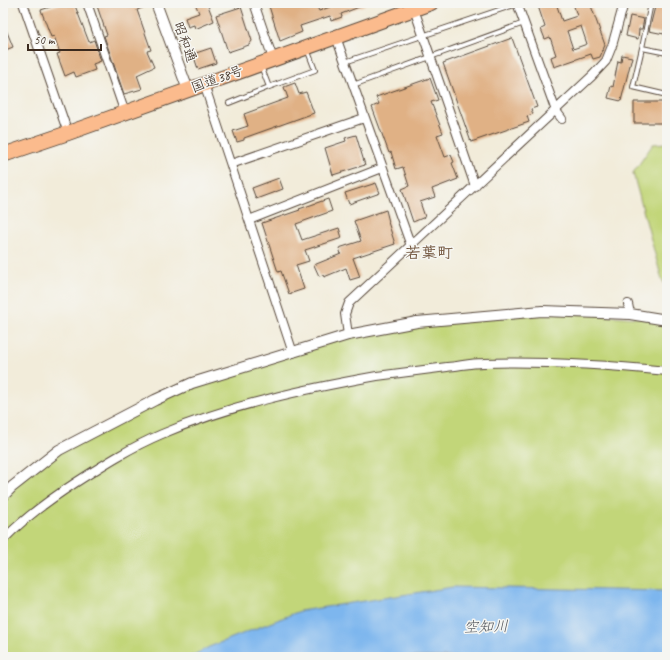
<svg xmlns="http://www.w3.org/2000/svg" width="670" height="660" font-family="Caveat,'Klee One',sans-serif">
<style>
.green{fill:#c2d679;stroke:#7e804c}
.water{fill:#7db6ee;stroke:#5c7086}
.building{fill:#e0b185;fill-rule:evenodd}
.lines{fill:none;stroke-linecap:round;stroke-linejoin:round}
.service-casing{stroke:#56473a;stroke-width:6}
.minor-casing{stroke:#56473a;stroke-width:10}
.tertiary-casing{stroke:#56473a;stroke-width:12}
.trunk-casing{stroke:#56473a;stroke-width:16}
.service{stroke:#fff;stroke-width:4}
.minor{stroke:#fff;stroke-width:8}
.tertiary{stroke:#fff;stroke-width:10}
.trunk{stroke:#fbbb8d;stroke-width:14}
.labels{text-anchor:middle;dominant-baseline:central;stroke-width:3;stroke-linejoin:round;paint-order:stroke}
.street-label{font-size:14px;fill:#3b2a1e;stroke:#f6f6f2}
.water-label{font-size:15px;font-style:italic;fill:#4f545c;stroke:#f6f6f2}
.quarter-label{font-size:16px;font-weight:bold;fill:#755942;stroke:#f6f6f2}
</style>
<rect width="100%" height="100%" fill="#f6f6f2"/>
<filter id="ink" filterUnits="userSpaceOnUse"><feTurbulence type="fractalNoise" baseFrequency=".025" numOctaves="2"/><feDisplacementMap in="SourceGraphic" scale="8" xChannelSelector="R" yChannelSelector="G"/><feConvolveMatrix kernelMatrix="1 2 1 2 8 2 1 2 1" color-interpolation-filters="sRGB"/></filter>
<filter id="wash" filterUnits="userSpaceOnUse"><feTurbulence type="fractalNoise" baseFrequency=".012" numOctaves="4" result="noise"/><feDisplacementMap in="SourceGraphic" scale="16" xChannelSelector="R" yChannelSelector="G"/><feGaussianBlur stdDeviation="0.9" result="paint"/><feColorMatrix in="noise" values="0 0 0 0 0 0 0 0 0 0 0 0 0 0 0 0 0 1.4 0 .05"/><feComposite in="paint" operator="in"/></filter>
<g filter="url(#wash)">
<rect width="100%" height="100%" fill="#f2ecda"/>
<!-- green -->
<path class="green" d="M667,143V287L662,280L633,173L653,144Z
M542,311L667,320V597L200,657H3V496L59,450L155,400L348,335Z"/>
<!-- water -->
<path class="water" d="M453,587L667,591V657H190L209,647L300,611Z"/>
<g id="blocks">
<!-- building -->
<path class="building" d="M62,3H74L89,42L94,40L101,61L93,64L95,70L76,77L74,72L65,76L57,54L60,53L54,36L51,37L41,10Z
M96,3H150V5L137,10L151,50L147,51L154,67L137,75L142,89L124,94L104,36L107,35Z
M195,3H207L214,21L195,29L194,25L188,27L185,18L199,13Z
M268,3H314L315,7H317L319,11L341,3L367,4L341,14L342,17L331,21L330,16L300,26L302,32L280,41Z
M537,3H556L562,21L577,16L573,3H590L605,45L600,57L593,59L591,54L554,67L551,57L556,55L550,37L545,39L541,29L545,27ZM581,26L587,44L573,49L567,31Z
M656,3H667V18L664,34L649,31Z
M241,7L252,41L249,45L228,52L216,15Z
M630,16L644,19L642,29H639L638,39L626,36Z
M3,22L13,47L3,51Z
M512,38L537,107L531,109L533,114L527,116L529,122L471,142L443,63Z
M211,48L216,63L198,69L193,54Z
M622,55L632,57L621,101L608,98L611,86L613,87L618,61L621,62Z
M430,78L438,100L431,102L443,133L437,135L445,157L451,155L454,162L452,163L458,179L432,189L435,197L420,202L425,217L413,222L402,189L409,186L403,167L396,169L391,152L389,153L372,107L379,104L376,97Z
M295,83L299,94L306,92L314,113L244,138V140L237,142L233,131L248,126L244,114L288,98L284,87Z
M634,102H667V123H634Z
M356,135L365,165L333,175L325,148L346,141L345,138Z
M279,178L283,189L256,199L252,188Z
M376,183L380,193L349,204L345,193Z
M328,199L332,211L296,224L302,240L339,228L342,238L305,250L309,261L296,265L304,289L289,294L281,271L278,272L262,223L300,210L299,209Z
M386,210L389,222H388L395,244L353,258L360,277L350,280L346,268L324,277L323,275L319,276L314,265L341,254L339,248L361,241L354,221Z"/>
</g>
</g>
<g filter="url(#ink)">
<use href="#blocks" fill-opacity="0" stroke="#56473a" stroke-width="1"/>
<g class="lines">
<!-- service casing -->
<g class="service-casing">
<path id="service" d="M642,48L651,3
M667,53L642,48L633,87L667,95
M345,62L517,4
M261,66L269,87L315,70L307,49
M353,85L524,23
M229,103L269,87"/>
</g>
<!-- minor casing -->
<g class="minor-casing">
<path id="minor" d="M23,3L68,133
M87,3L125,113
M254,3L273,59
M517,3L556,111L562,119
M415,5L414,9L475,186
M336,37L411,246
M204,84L293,353
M231,164L364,118
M249,220L382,168
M628,304L630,314
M348,335L345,314L349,303L592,76L606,61L612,46L624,3
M3,540C24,518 49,500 75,483C103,465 131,447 162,434C230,405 304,389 377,376C400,373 424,370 447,367C459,366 471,363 483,363C544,361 606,365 667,371"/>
</g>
<!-- tertiary casing -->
<g class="tertiary-casing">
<path id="tertiary" d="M156,3L188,90
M3,496L12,487L59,450L155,400L192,383L348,335L417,322L542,311L630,314L667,320"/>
</g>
<!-- trunk casing -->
<g class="trunk-casing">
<path id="trunk" d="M3,155L68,133L431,3"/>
</g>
<!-- service -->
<use href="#service" class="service"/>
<!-- minor -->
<use href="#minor" class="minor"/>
<!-- tertiary -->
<use href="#tertiary" class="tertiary"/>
<!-- trunk -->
<use href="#trunk" class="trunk"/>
</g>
</g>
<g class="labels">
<!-- street labels -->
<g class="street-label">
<text transform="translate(185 42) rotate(70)">昭和通</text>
<text transform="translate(217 79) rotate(-20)">国道38号</text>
</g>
<!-- water labels -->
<g class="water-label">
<text transform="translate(486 627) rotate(-1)">空知川</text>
</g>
<!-- quarter labels -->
<g class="quarter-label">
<text x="429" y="253">若葉町</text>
</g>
</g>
<!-- margin -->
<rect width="670" height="660" fill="none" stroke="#f6f6f2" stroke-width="16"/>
<!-- scale -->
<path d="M28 44v6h73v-6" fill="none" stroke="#3b2a1e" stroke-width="2"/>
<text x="34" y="44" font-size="12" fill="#3b2a1e" stroke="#f6f6f2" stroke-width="3" paint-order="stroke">50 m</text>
</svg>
